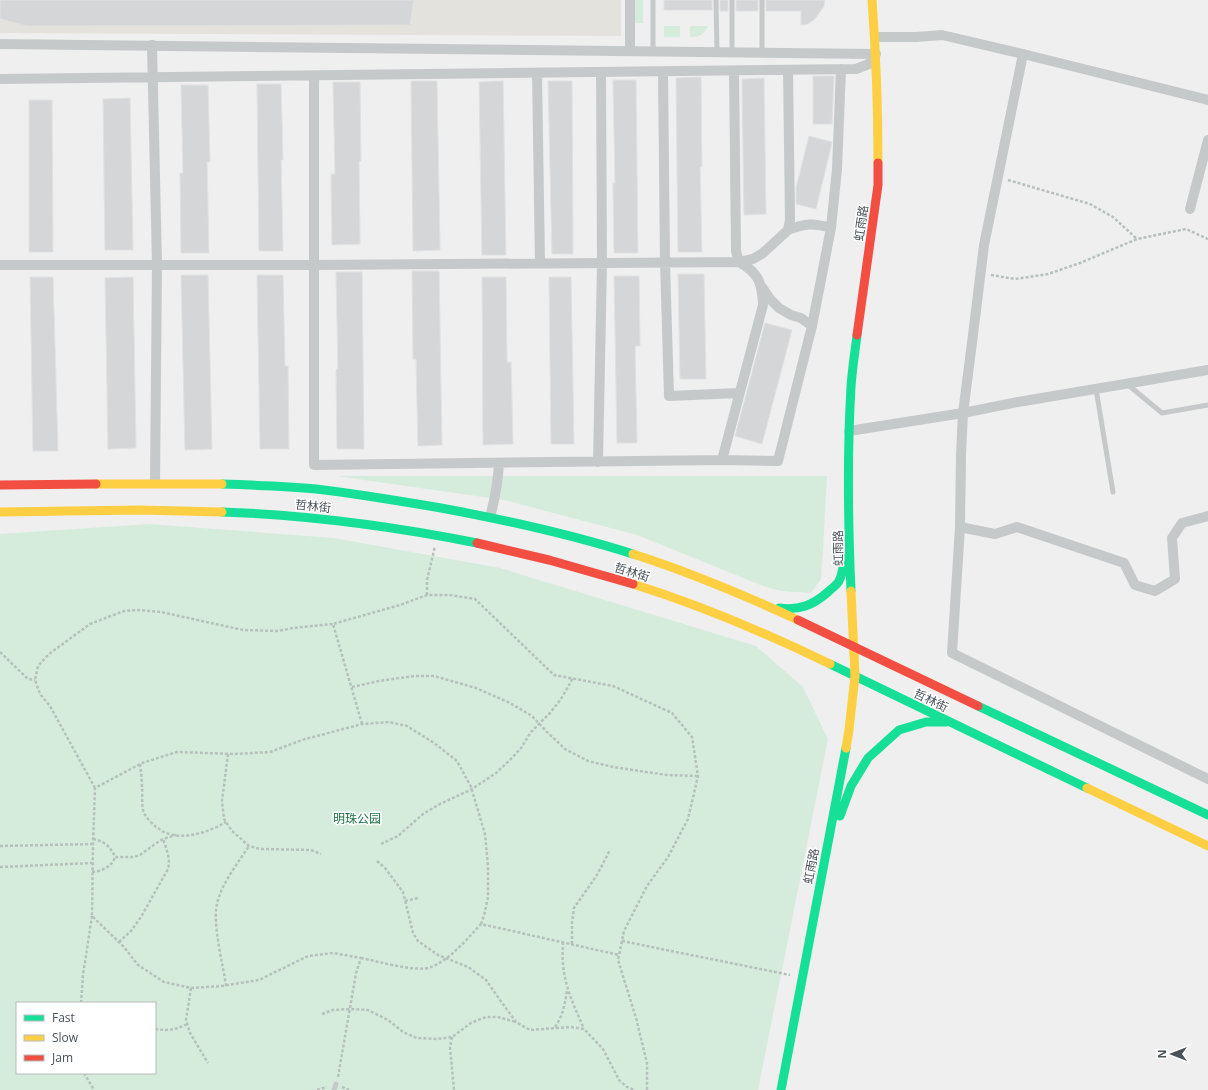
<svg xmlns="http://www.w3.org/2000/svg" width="1208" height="1090" font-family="'Open Sans','Noto Sans SC',sans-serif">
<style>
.commercial{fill:#e4e2dc}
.green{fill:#d5ecdd;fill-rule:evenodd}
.building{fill:#d5d6d8;stroke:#e0e1e2}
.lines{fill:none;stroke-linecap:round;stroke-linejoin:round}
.path{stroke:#b6c1bd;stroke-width:2.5;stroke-dasharray:3 2;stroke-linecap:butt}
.lane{stroke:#c6c9ca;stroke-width:5}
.street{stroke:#c6c9ca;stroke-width:10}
.fast{stroke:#16e098;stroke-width:9}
.slow{stroke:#ffcf43;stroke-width:9}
.jam{stroke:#f24e42;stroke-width:9}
.labels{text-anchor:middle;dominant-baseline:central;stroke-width:3;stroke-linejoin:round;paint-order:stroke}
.street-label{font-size:12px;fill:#485259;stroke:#fff}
.park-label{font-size:12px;fill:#1f7445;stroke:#fff}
</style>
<rect width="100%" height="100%" fill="#efefef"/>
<!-- commercial -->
<path class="commercial" d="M0,0H621V36L0,33Z"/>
<!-- green -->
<path class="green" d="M635,0H643V23H635Z
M664,26H680V37H664Z
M690,26H708C704,35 699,37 690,37Z
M336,476H827L823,551L821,579L811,593L781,591L763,586L637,535L504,500Z
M149,524L334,538L500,568L756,646L803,687L828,739L758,1090H0V534ZM17,1003H155V1073H17Z"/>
<!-- building -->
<path class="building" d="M0,0H414L410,25L27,26L0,19Z
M664,0H712V10H664Z
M720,0H728V11H720Z
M736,0H758V11H736Z
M766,0H825L824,6L815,19L808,24L801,25V11H766Z
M813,76H834L832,124H813Z
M701,77L702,167H700L702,252H678L676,78Z
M764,78L766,214L744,215L742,79Z
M613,80H636L638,253H614L613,183H615Z
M411,81H437L440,250L413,251Z
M503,81L506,255H482L479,82Z
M548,81H572L573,254H552Z
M333,82H360L361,161H359L360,244L332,245L331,174H335Z
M257,84H281L283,160H281L283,251H259Z
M181,85H208L210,162H207L209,253H181L180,173H183Z
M130,98L133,250H105L103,99Z
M29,100H52L53,252H29Z
M809,136L832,142L831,147L816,209L796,204V188Z
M412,271H439L442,445L418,446L416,359H413Z
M336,272H362L364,449H337L336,370L338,369Z
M678,274H704L706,379H680Z
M181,275H208L212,449L185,450Z
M257,275H283L285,366H288L289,449H260Z
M614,276H639L640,346H635L637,443H617Z
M30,277H53L58,451H33Z
M133,277L136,448L108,449L105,278Z
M482,277H506L507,362H511L513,444L483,445Z
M549,277H571L574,444H551Z
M765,323L792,330L762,444L735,436Z"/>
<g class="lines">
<!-- path -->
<path class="path" d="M1008,180L1090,204L1113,217L1137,239
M991,275L1015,279L1048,274L1080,263L1137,239L1186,229L1208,239
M427,595V580L435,546
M0,652L28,679L35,680
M352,687L379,681L414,676H434L476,688L510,703L532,716L547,732L565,749L588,761L613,767L667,775L698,776
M362,724L333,624L400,605L427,595H450L475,599L554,675L613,686L672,713L692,737L698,776L688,819L668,857L647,886L624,931L618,960L636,1018L647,1063V1090
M228,754L222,801L224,819L232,831L249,846L260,849L311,850L321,854
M140,764C141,772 142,780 142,788C143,796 141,805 144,813C146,818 152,823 156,827C159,828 161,831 164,832C183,841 209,832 226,822
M95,788L50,706L40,694L35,680L38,666L49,654L90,624L124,611L140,610L161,612L243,630L278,631L293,628L333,624
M93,839C104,841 111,847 115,857H134L140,855L155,844L163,839L176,835
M381,844L398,836L423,814L440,804L472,789L496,773L510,760L521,748L531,732L550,713L561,699L573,678
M0,846L93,844
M377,861L385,868L403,892L413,933L418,941L438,955L468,967L486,980L500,1000L516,1022L530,1030L571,1027L584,1029L603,1049L619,1080L627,1087L635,1090
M0,867L92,863
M92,872C102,871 112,867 115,857
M405,901L418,898
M622,941L790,975
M119,942L131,931L141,917L168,869C171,859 166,848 163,839
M563,942C563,950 562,957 563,964C565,988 575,1008 584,1029
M572,944V923L574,908L597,875L610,850
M361,958C377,961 417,973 431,967C451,959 466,940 481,924L619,955
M226,986C223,963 211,921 218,900C223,882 239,861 249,846
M191,988L186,1020L190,1033L208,1063
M81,1003L83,975L92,916
M322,1014L333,1010L350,1009L368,1010L388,1020L403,1032L417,1038L437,1039L452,1037L471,1023L486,1017H498L516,1022
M555,1027C563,1016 565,1003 567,990
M155,1029C168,1031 175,1030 187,1024
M452,1037L450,1047L454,1090
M84,1073L94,1090
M338,1077L356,973L361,958L333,953L308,956L259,980L222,986L191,988L164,982L138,965L124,947L92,916L93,844L95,788L142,763L177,752L235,754L270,752L302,740L362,724L389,722L407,726L434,743L457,761L471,787L485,834L488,866V897L484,916L481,924
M342,1087L349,1090
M317,1090L327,1087"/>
<!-- lane -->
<path class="lane" d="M716,0L717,51
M762,0V52
M653,51V0
M732,52V0
M1127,384L1162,413L1208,405
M1096,389L1113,492
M334,1090L336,1084"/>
<!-- street -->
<path class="street" d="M875,37H916L942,35L1023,54L1208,100
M0,44L876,54
M152,45L157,264L155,483
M630,51V0
M1023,54L984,245L973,335L963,413L961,455L960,527L952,653L1208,779
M734,71L736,251L739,262L753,259L763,253L788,230L790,220L788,70
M663,72L665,262L669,396L739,393
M537,73L540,263
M314,76V465L722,460L778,461L812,326L831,228L837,169L841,69
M0,79L856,69L869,64L876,54
M1190,209L1208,140
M788,230C805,223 814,223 831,228
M0,265H314L739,262C759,273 762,283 763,305L722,460
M762,287L770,299L779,308L791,315L801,318L812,326
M849,431L963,413L1018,402L1208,370
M598,462L602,263L601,72
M490,517C495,499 498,482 499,463
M960,527L995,534L1017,527L1124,563L1135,585L1155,591L1175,579L1172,538L1182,523L1208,516"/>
<!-- fast -->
<path class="fast" d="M222,484C253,485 284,486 316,489C358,494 400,501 441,508C506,520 570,534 633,554
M222,512C308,515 392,526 477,543
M851,591C848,523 847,455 851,387C852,370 855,352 857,335
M779,608C799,611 813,605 828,592C832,588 837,585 839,581C843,574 843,564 845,556
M830,664L1087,788
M978,706L1208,815
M840,816L851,786L868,758L899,730L926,722H946
M781,1090L846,748"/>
<!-- slow -->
<path class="slow" d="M872,0C876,54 878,109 878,163
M96,484H222
M0,512L140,510L222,512
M633,554C689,572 744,595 798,620
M633,584C700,605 766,633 830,664
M846,748L849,730L855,676L851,591
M1087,788L1208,846"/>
<!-- jam -->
<path class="jam" d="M857,335L878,185V163
M0,485L96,484
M477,543L549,560L633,584
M798,620L978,706"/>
</g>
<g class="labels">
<!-- street labels -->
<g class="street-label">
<text transform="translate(861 223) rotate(-82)">虹雨路</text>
<text transform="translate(313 506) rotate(6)">哲林街</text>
<text transform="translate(838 548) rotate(-91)">虹雨路</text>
<text transform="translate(632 572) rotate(17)">哲林街</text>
<text transform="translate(931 700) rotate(26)">哲林街</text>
<text transform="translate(811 866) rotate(-79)">虹雨路</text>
</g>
<!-- park labels -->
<g class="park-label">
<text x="357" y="818">明珠公园</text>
</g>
</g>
<!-- legend -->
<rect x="16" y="1002" width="140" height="72" fill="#ffffff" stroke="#b6babd"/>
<rect x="24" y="1015" width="20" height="6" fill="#16e098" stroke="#b6babd"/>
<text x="52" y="1022" font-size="12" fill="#485259">Fast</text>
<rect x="24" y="1035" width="20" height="6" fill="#ffcf43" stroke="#b6babd"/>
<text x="52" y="1042" font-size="12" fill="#485259">Slow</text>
<rect x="24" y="1055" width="20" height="6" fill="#f24e42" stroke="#b6babd"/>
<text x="52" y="1062" font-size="12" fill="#485259">Jam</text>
<!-- north arrow -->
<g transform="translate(1172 1054) rotate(270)" stroke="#ffffff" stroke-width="3" paint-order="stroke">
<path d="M0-3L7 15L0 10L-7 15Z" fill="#485259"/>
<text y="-6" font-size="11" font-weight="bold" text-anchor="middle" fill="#485259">N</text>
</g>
</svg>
